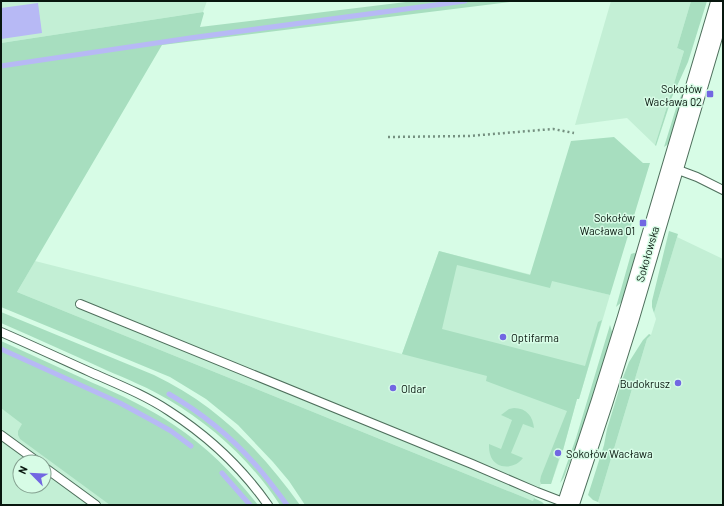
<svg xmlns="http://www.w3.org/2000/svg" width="724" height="506" font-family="Barlow,sans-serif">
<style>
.built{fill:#c3efd5;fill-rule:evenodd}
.green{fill:#a7debf}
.water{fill:#b7b9f5}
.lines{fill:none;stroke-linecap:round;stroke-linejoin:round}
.stream{stroke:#b7b9f5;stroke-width:5}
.lane-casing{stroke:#4e6f5c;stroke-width:10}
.secondary-casing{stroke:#4e6f5c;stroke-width:23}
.path{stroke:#759080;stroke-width:2.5;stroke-dasharray:2 3;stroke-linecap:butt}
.lane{stroke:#fff;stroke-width:8}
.secondary{stroke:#fff;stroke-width:21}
.poi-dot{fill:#7267e2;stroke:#d7fce6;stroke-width:1.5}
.labels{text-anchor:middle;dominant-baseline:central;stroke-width:3;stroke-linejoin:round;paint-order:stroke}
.poi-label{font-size:11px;fill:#08160e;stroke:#d7fce6;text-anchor:end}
.street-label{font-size:11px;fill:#08160e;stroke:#d7fce6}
</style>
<rect width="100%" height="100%" fill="#d7fce6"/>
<!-- built -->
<path class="built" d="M1,1H207L203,12L1,43Z
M611,1H691L677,48L684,51L655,145L627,118L575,125Z
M677,237L723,259V505H601L598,502L647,339L651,335L656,319L654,313Z
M439,251L610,295L579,399H577L563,450L551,484H541L533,501L17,292L35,261L402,354Z
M1,398L151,505H1ZM20,462H44V486H20Z"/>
<!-- green -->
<path class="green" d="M414,1H518L162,45L17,292L533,501L534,498L542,502L545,505H305L289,481L273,462L238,425L206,399L170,377L1,307V43L203,12L204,13L200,27Z
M691,1H707L688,62L672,97L656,146L655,145L684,51L677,48Z
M695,64L670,141L667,145L664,147L677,105Z
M614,137L643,163H650L610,295L552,281L550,288L457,265L442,329L585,366L598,322L602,320L579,399H577L563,450L556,449L553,456L559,459L551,484H541L540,481L541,476L567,411L486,381L487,376L402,354L439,251L530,275L571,141Z
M669,231L678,234L654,313L652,307V301Z
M634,253L637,254L624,300L616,307L631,254Z
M1,312L154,375C215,404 261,450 300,505H280C252,462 213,426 169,400C149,388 127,379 106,370C71,354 36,338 1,323Z
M610,325L613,335L582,434L570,462C566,468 566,477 560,483L576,438Z
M649,334L651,335L647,339L598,502L593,500L588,495L589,492L604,445L607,429L622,380L629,362L643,340Z
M1,341C32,355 62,369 93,383C121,395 149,408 174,425C207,447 234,474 258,505H110L20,439L18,435V431L22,424L1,408Z
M514,408C527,408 533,417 534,428L523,424L511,453L523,458C515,469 497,470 491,457C489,452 489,448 489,444L501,449L512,420L501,415L509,409Z"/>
<!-- water -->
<path class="water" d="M38,3L42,33L1,39V8Z"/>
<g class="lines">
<!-- stream -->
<path class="stream" d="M1,66L190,38L465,1
M1,349L120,403L155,422L171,431L191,446
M169,394C200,412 229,435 253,462C265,475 276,490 287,505
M222,473L250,505"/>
<!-- lane casing -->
<g class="lane-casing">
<path id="lane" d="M673,168L697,177L723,190
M80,304L472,464L537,492L568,504
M1,332C31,345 61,359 90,372C117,384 145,395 169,411C208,436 242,468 268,505
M1,435L38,462
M44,467L96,505"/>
</g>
<!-- secondary casing -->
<g class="secondary-casing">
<path id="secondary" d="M568,505L602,402L628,319L722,1"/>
</g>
<!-- path -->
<path class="path" d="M388,137L469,136L553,129L574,133"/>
<!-- lane -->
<use href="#lane" class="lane"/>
<!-- secondary -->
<use href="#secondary" class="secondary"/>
</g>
<!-- markers -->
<g class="poi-dot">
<rect x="706" y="90" width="8" height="8" rx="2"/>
<rect x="639" y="219" width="8" height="8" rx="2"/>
<circle cx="503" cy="337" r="4"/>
<circle cx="678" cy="383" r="4"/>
<circle cx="393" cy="388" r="4"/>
<circle cx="558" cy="453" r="4"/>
</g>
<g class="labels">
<!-- poi labels -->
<g class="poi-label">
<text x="702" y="88">Sokołów<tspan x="702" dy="13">Wacława 02</tspan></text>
<text x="635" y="217">Sokołów<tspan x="635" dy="13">Wacława 01</tspan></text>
<text x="511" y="337" text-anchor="start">Optifarma</text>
<text x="670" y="383">Budokrusz</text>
<text x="401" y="388" text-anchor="start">Oldar</text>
<text x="566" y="453" text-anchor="start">Sokołów Wacława</text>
</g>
<!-- street labels -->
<g class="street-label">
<text transform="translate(647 254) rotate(-74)">Sokołowska</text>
</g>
</g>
<!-- border -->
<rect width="724" height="506" fill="none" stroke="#08160e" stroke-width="4"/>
<!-- north arrow -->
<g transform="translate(32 474) rotate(294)"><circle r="19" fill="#d7fce6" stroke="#84a090"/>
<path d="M0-3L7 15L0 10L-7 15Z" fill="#7267e2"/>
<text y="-6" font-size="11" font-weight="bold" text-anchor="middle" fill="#08160e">N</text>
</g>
</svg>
